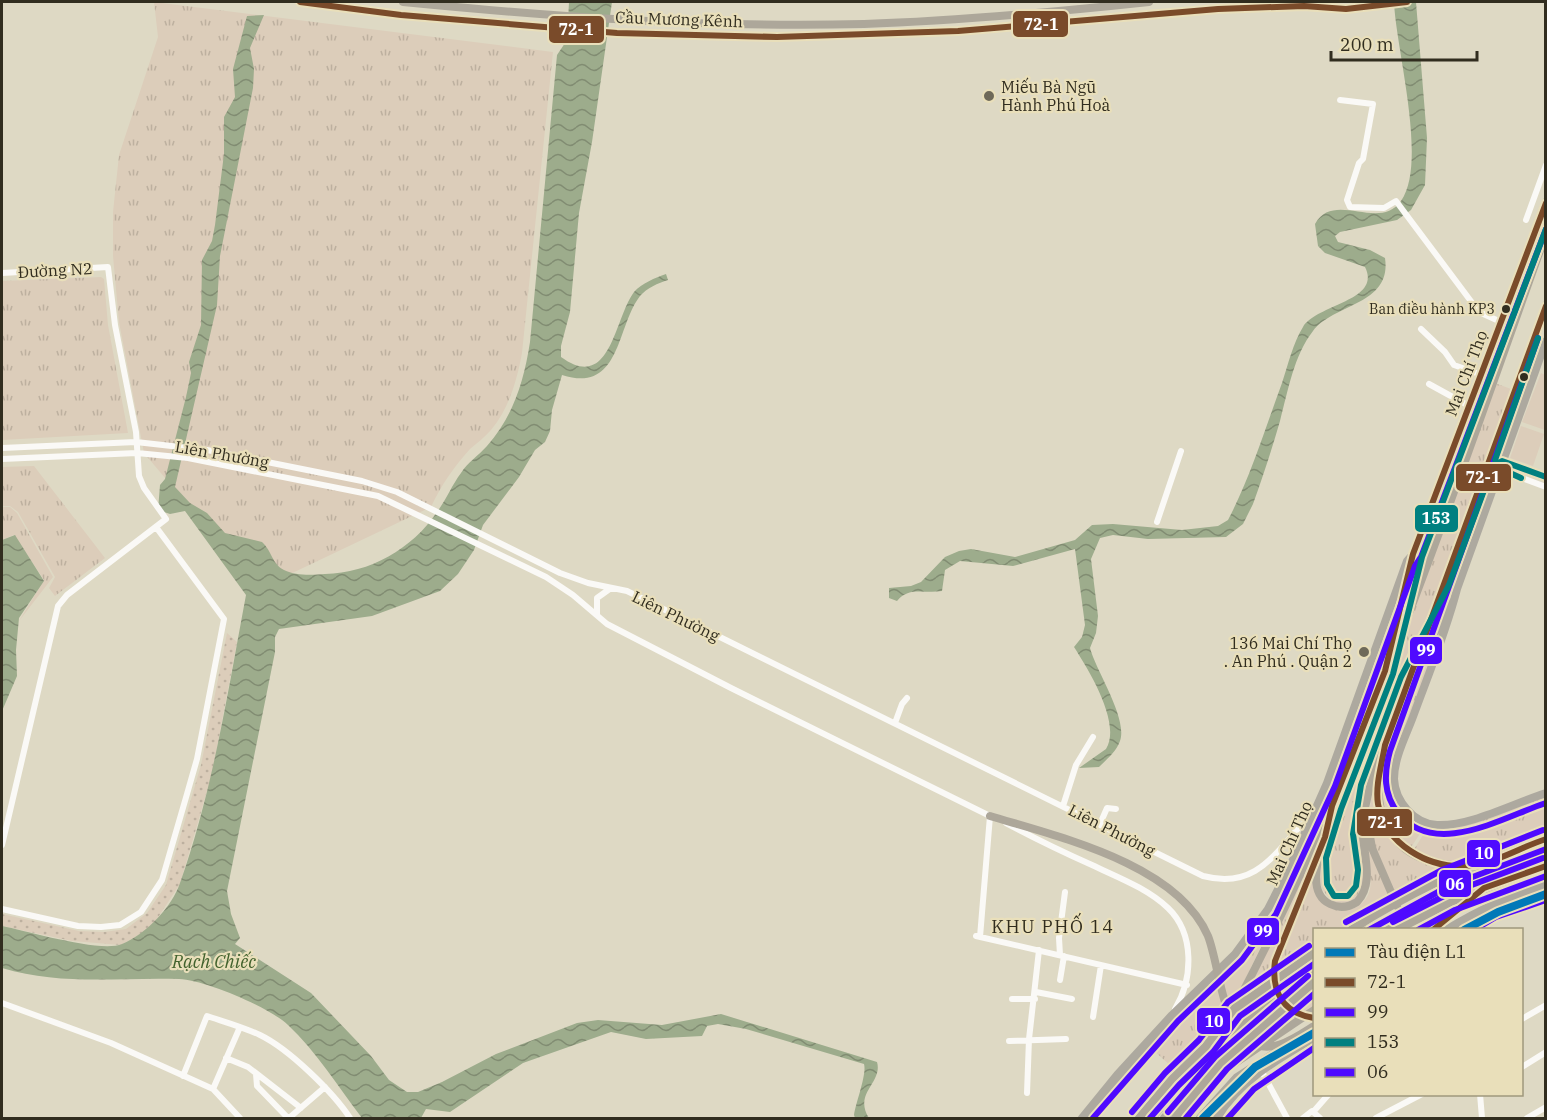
<svg xmlns="http://www.w3.org/2000/svg" width="1547" height="1120" font-family="'IBM Plex Serif',serif">
<style>
.grass{fill:url(#grass-tufts)}
.park{fill:url(#park-dots)}
.garden{fill:#dccdba}
.water{fill:url(#water-waves)}
.lines{fill:none;stroke-linecap:round;stroke-linejoin:round}
.minor{stroke:#faf9f6;stroke-width:6}
.major{stroke:#ada99f;stroke-width:8}
.highway{stroke:#ada79a;stroke-width:8}
.bus-1-casing{stroke:#e9dfba;stroke-width:10}
.bus-2-casing{stroke:#e9dfba;stroke-width:10}
.bus-3-casing{stroke:#e9dfba;stroke-width:10}
.bus-4-casing{stroke:#e9dfba;stroke-width:10}
.bus-5-casing{stroke:#e9dfba;stroke-width:10}
.bus-1{stroke:#7a4b2a;stroke-width:6}
.bus-2{stroke:#4f0aff;stroke-width:6}
.bus-3{stroke:#008080;stroke-width:6}
.bus-4{stroke:#4f0aff;stroke-width:6}
.bus-5{stroke:#4f0aff;stroke-width:6}
.metro-1-casing{stroke:#e9dfba;stroke-width:12}
.metro-1{stroke:#0079b8;stroke-width:8}
.poi-dot{fill:#6e6959;stroke:#e9dfba;stroke-width:2}
.bus-dot{fill:#312d1f;stroke:#e9dfba;stroke-width:2}
.labels{text-anchor:middle;dominant-baseline:central;stroke-width:4.5;stroke-linejoin:round;paint-order:stroke}
.bus-label{font-size:14px;fill:#312d1f;stroke:#e9dfba;text-anchor:end}
.street-label{font-size:16px;fill:#312d1f;stroke:#e9dfba}
.poi-label{font-size:16px;fill:#312d1f;stroke:#e9dfba;text-anchor:start}
.neighbourhood-label{font-size:18px;letter-spacing:1.5px;fill:#312d1f;stroke:#e9dfba}
.water-label{font-size:18px;font-style:italic;fill:#42622d;stroke:#e9dfba}
.line-badge{stroke:#e9dfba;stroke-width:2}
.badge-label{font-size:16px;text-anchor:middle;font-weight:bold;fill:#fff}
</style>
<defs>
<pattern id="grass-tufts" width="24" height="20" patternUnits="userSpaceOnUse" patternTransform="scale(1.5)"><rect width="24" height="20" fill="#dccdba"/><path d="M3 7l-1-3M5 7V3M7 7l1-3M15 17l-1-3M17 17v-4M19 17l1-3" fill="none" stroke="#bdb09f"/></pattern>
<pattern id="park-dots" width="8" height="8" patternUnits="userSpaceOnUse" patternTransform="scale(1.5)"><rect width="8" height="8" fill="#dccdba"/><path d="M2 2h.1M6 6h.1" fill="none" stroke="#bdb09f" stroke-width="1.8" stroke-linecap="round"/></pattern>
<pattern id="water-waves" width="16" height="10" patternUnits="userSpaceOnUse" patternTransform="scale(1.5)"><rect width="16" height="10" fill="#9dac8c"/><path d="M0 5q4-4 8 0t8 0" fill="none" stroke="#818c72"/></pattern>
</defs>
<rect width="100%" height="100%" fill="#ded9c4"/>
<!-- grass -->
<path class="grass" d="M154,2L553,52L522,353C517,380 509,409 491,430C485,437 477,443 470,449C454,467 441,485 431,507L263,587L256,586L144,453L119,322L113,256V212L119,155L158,37Z
M101,277L104,279L108,325L128,433L2,440V281Z
M1495,383L1511,389L1362,796L1360,851L1365,877L1355,901L1337,904C1319,891 1317,882 1322,860L1377,702Z
M34,466L105,558L55,596L49,588L55,577L18,512L10,506H2V467Z
M2,507H10L17,513L53,577L19,621L44,580L14,535L2,540Z
M1446,619L1394,764L1398,804L1411,818L1425,826L1410,849C1395,835 1385,819 1381,797C1375,766 1429,650 1446,619Z
M1376,774L1377,812L1394,842L1453,869L1405,892L1343,929L1314,930V948L1281,973L1279,960L1313,875L1315,884L1337,910C1347,911 1355,910 1363,902C1379,885 1364,867 1366,848C1368,823 1370,799 1376,774Z
M1545,796V834C1495,850 1466,874 1413,851L1428,827L1446,830L1459,827Z
M1320,835L1302,888L1274,952L1268,980L1244,998Z
M1288,891L1239,992L1212,1030L1180,1065L1171,1066L1153,1050L1245,955Z
M1314,990V1007L1232,1060Z"/>
<!-- park -->
<path class="park" d="M227,633L237,642L212,774L180,884L151,928L121,945L72,941L2,926V914L79,931L104,932L126,929L147,913L166,885L201,765Z"/>
<!-- garden -->
<path class="garden" d="M1541,373L1545,375V430L1522,422Z
M1521,426L1544,434L1533,466L1510,458Z"/>
<!-- water -->
<path class="water" d="M569,2H612L592,142L579,213L570,312L561,346V357C611,393 614,319 634,292C642,283 655,278 666,274L668,280C658,283 647,288 640,296C616,327 621,394 562,375L552,410L550,431L545,442L535,450L519,477L483,525L474,550L458,574L440,591L372,616L279,629L275,637V652L227,891L231,914L240,938L235,944L311,993L371,1056L389,1080L407,1092H418L442,1082L496,1054L577,1023L598,1020L662,1025L721,1014L877,1062C883,1083 853,1093 869,1118H855L854,1115C856,1102 867,1074 864,1064L746,1029L718,1024L707,1026L702,1036L646,1039L611,1032L523,1063L450,1112L426,1109L421,1118H362C339,1088 316,1051 288,1025C269,1007 205,980 179,979C119,977 61,986 2,968V926C28,931 100,953 122,944C146,934 172,907 180,883C213,790 228,691 246,595L185,511L170,514L158,510L160,485L165,479L186,397L191,373L189,362L201,325L202,260L212,241L215,225L224,154V117L235,97L233,69L247,16L264,15L250,48L254,69L253,88L220,256L217,305L175,487L190,503L207,513L225,533L262,542C272,551 272,564 284,570C296,576 312,575 325,574C370,573 412,549 437,512C446,500 452,485 461,473C468,462 478,456 487,446C513,417 524,381 530,342L557,55L567,40Z
M1394,2H1416L1427,138L1425,185L1411,210L1397,220L1340,232L1335,236L1338,242L1370,250L1385,258C1392,305 1335,303 1313,331C1294,355 1288,391 1280,421C1272,449 1263,476 1253,504L1243,524L1226,537L1148,539L1113,535L1100,538L1091,559L1098,616L1096,633L1090,648C1096,671 1128,718 1120,741C1116,752 1107,759 1099,767L1079,768L1106,749C1122,723 1088,669 1074,647L1082,637L1085,625L1075,549L1013,566L960,561L945,570L942,591C924,594 909,586 897,601L889,598V588L911,586L921,582L945,557L959,551L971,549L1015,557L1075,540L1092,525L1113,524L1182,530L1218,526L1228,520C1251,476 1265,429 1282,383C1288,365 1293,343 1303,327C1317,304 1382,301 1365,267L1325,253L1318,246L1315,224C1334,190 1379,232 1401,201C1428,163 1396,50 1394,2Z
M15,535L44,581L19,618L16,650L17,676L2,711V540Z"/>
<g class="lines">
<!-- minor -->
<path class="minor" d="M1340,100L1373,104L1363,159L1359,163L1347,200L1350,207L1384,208L1396,201L1479,312L1501,322
M1526,220L1546,165
M2,273L108,267L115,325L136,432L139,476L144,488L166,519L67,595L58,606L2,845
M1421,329L1445,352L1454,365L1482,375
M1429,384L1469,406
M2,448L136,442L207,450L362,481L397,492L560,573L588,583L627,591L1203,876C1253,889 1272,858 1301,825L1309,823
M2,459L137,453L188,458L378,496L546,577L573,595L607,624L731,688L994,818
M1504,461L1546,478
M1501,470L1546,487
M1157,522L1181,451
M597,614V598L611,588
M895,723L902,704L907,698
M1063,806L1076,765L1093,737
M1006,823C1034,838 1063,852 1092,865C1117,877 1147,888 1168,908C1195,934 1193,979 1175,1009
M1100,824L1107,808L1116,809
M1542,891L1546,900
M2,909L78,926L101,927L120,925L141,912L162,880L187,794L197,759L224,619L156,527
M976,936L1187,985
M980,937L990,816
M1060,955L1059,938L1065,892
M1060,980L1064,956
M1036,992L1072,999
M1012,999H1035
M2,1003L111,1043L213,1089L240,1118
M1093,1017L1101,965
M1522,1019L1546,1005
M1009,1041L1066,1039
M226,1058L248,1067L301,1108
M1522,1067L1546,1052
M1261,1070L1287,1118
M256,1074L257,1086L288,1118
M183,1076L207,1016C225,1022 243,1027 260,1035C289,1049 333,1092 350,1118
M213,1089L240,1027
M1027,1093L1029,1039L1039,950
M1480,1094L1482,1118
M1314,1111L1328,1095
M289,1118L325,1087
M1303,1118L1312,1111L1320,1118
M1376,1118L1422,1094
M1527,1118L1546,1107"/>
<!-- major -->
<path class="major" d="M1546,341L1457,589C1446,632 1429,673 1414,714C1407,734 1394,757 1394,779C1395,801 1414,824 1437,825C1469,827 1514,803 1546,793
M1412,556L1546,202
M1386,667L1408,573
M1415,670L1450,604
M1477,916L1529,894
M1446,930C1480,909 1508,897 1546,885
M1082,1118L1117,1075L1172,1015L1235,954L1268,909L1291,864L1327,783L1407,561L1413,554
M1090,1118L1148,1048L1208,989
M1200,1118L1237,1077L1287,1045
M1217,1118C1239,1081 1278,1059 1314,1038"/>
<!-- highway -->
<path class="highway" d="M300,2L401,15L517,25L617,33L777,37L958,31L1218,9L1304,6L1346,9L1407,2
M403,2C556,17 710,28 864,24C959,21 1055,12 1149,2
M1454,446L1457,463
M1446,470L1465,453
M1382,763C1371,805 1387,851 1433,862C1451,866 1470,866 1488,869
M1331,812C1327,835 1300,890 1330,904C1340,909 1349,907 1357,902C1377,881 1360,848 1363,822C1366,792 1376,765 1388,738L1546,305
M990,816C1059,837 1177,864 1208,936C1219,964 1222,1025 1248,1041C1271,1056 1295,1038 1314,1026
M1367,819L1372,848L1397,906
M1351,930C1413,891 1476,861 1546,839
M1367,930L1466,878L1546,850
M1383,930L1448,896L1546,858
M1397,930L1451,902L1546,866
M1432,930L1479,893
M1274,983L1275,961L1315,863
M1282,1003L1292,1013L1314,1018
M1234,1009C1364,763 1452,496 1546,234
M1229,1025L1268,989
M1210,1080L1314,1010
M1139,1118L1172,1079L1206,1046L1234,1009L1314,953
M1152,1118C1198,1060 1254,1008 1314,965
M1164,1118L1238,1037L1314,974
M1175,1118L1221,1063L1314,983"/>
<!-- bus-1 casing -->
<g class="bus-1-casing">
<path id="bus-1" d="M300,2L401,15L617,33L777,37L958,31L1218,9L1304,6L1346,9L1407,2
M1546,306L1385,745C1382,764 1375,785 1378,804C1385,844 1428,869 1468,866C1494,864 1521,847 1546,839
M1433,930L1484,888L1546,866
M1314,1018C1283,1013 1271,992 1275,961L1325,837L1332,806L1385,671L1413,554L1546,203"/>
</g>
<!-- bus-2 casing -->
<g class="bus-2-casing">
<path id="bus-2" d="M1538,338L1390,751C1384,773 1383,794 1398,813C1435,859 1503,817 1546,803
M1474,930L1496,917L1546,900
M1093,1118L1178,1021L1242,960L1276,914L1335,786L1415,566L1421,557L1546,229
M1228,1118L1254,1089L1314,1048"/>
</g>
<!-- bus-3 casing -->
<g class="bus-3-casing">
<path id="bus-3" d="M1546,229L1422,557L1393,674L1341,809L1326,858L1327,884L1334,896H1348L1356,886L1358,870L1353,834L1361,785L1401,677L1449,585L1493,466L1502,461L1546,477
M1521,478L1499,468L1495,460L1538,338"/>
</g>
<!-- bus-4 casing -->
<g class="bus-4-casing">
<path id="bus-4" d="M1369,930L1449,886L1546,849
M1418,930L1455,910L1546,876
M1150,1118L1179,1085L1213,1052L1240,1016L1314,964
M1186,1118L1227,1069L1314,994"/>
</g>
<!-- bus-5 casing -->
<g class="bus-5-casing">
<path id="bus-5" d="M1346,922L1442,870L1543,830
M1393,922L1448,894L1543,858
M1132,1112L1165,1073L1199,1040L1228,1002L1309,946
M1168,1112L1215,1057L1308,976"/>
</g>
<!-- bus-1 -->
<use href="#bus-1" class="bus-1"/>
<!-- bus-2 -->
<use href="#bus-2" class="bus-2"/>
<!-- bus-3 -->
<use href="#bus-3" class="bus-3"/>
<!-- bus-4 -->
<use href="#bus-4" class="bus-4"/>
<!-- bus-5 -->
<use href="#bus-5" class="bus-5"/>
<!-- metro-1 casing -->
<g class="metro-1-casing">
<path id="metro-1" d="M1464,930L1498,912L1546,894
M1203,1118L1255,1067L1314,1033"/>
</g>
<!-- metro-1 -->
<use href="#metro-1" class="metro-1"/>
</g>
<!-- markers -->
<g class="poi-dot">
<circle cx="989" cy="96" r="6"/>
<circle cx="1364" cy="652" r="6"/>
</g>
<g class="bus-dot">
<circle cx="1506" cy="309" r="5"/>
<circle cx="1524" cy="377" r="5"/>
</g>
<g class="labels">
<!-- bus labels -->
<g class="bus-label">
<text x="1495" y="309">Ban điều hành KP3</text>
</g>
<!-- street labels -->
<g class="street-label">
<text transform="translate(679 19) rotate(2)">Cầu Mương Kênh</text>
<text transform="translate(55 270) rotate(-3)">Đường N2</text>
<text transform="translate(1466 373) rotate(-69)">Mai Chí Thọ</text>
<text transform="translate(222 454) rotate(10)">Liên Phường</text>
<text transform="translate(676 616) rotate(26)">Liên Phường</text>
<text transform="translate(1112 830) rotate(27)">Liên Phường</text>
<text transform="translate(1289 843) rotate(-66)">Mai Chí Thọ</text>
</g>
<!-- poi labels -->
<g class="poi-label">
<text x="1001" y="87">Miếu Bà Ngũ<tspan x="1001" dy="18">Hành Phú Hoà</tspan></text>
<text x="1352" y="643" text-anchor="end">136 Mai Chí Thọ<tspan x="1352" dy="18">. An Phú . Quận 2</tspan></text>
</g>
<!-- neighbourhood labels -->
<g class="neighbourhood-label">
<text x="1053" y="926">KHU PHỐ 14</text>
</g>
<!-- water labels -->
<g class="water-label">
<text x="214" y="961">Rạch Chiếc</text>
</g>
</g>
<g class="line-badge">
<rect x="1012" y="10" width="57" height="28" rx="6" fill="#7a4b2a"/>
<rect x="548" y="15" width="57" height="29" rx="6" fill="#7a4b2a"/>
<rect x="1455" y="463" width="57" height="29" rx="6" fill="#7a4b2a"/>
<rect x="1414" y="504" width="45" height="29" rx="6" fill="#008080"/>
<rect x="1409" y="636" width="34" height="29" rx="6" fill="#4f0aff"/>
<rect x="1356" y="808" width="57" height="29" rx="6" fill="#7a4b2a"/>
<rect x="1466" y="839" width="35" height="29" rx="6" fill="#4f0aff"/>
<rect x="1438" y="869" width="34" height="29" rx="6" fill="#4f0aff"/>
<rect x="1246" y="917" width="34" height="29" rx="6" fill="#4f0aff"/>
<rect x="1196" y="1007" width="35" height="28" rx="6" fill="#4f0aff"/>
</g>
<g class="badge-label">
<text x="1041" y="30">72-1</text>
<text x="576" y="35">72-1</text>
<text x="1483" y="483">72-1</text>
<text x="1436" y="524">153</text>
<text x="1426" y="656">99</text>
<text x="1385" y="828">72-1</text>
<text x="1484" y="859">10</text>
<text x="1455" y="890">06</text>
<text x="1263" y="937">99</text>
<text x="1214" y="1027">10</text>
</g>
<!-- border -->
<rect width="1547" height="1120" fill="none" stroke="#312d1f" stroke-width="6"/>
<!-- legend -->
<rect x="1313" y="928" width="210" height="168" fill="#e9dfba" stroke="#9f987c" stroke-width="1.5"/>
<rect x="1325" y="948" width="30" height="9" fill="#0079b8" stroke="#9f987c" stroke-width="1.5"/>
<text x="1367" y="958" font-size="18" fill="#312d1f">Tàu điện L1</text>
<rect x="1325" y="978" width="30" height="9" fill="#7a4b2a" stroke="#9f987c" stroke-width="1.5"/>
<text x="1367" y="988" font-size="18" fill="#312d1f">72-1</text>
<rect x="1325" y="1008" width="30" height="9" fill="#4f0aff" stroke="#9f987c" stroke-width="1.5"/>
<text x="1367" y="1018" font-size="18" fill="#312d1f">99</text>
<rect x="1325" y="1038" width="30" height="9" fill="#008080" stroke="#9f987c" stroke-width="1.5"/>
<text x="1367" y="1048" font-size="18" fill="#312d1f">153</text>
<rect x="1325" y="1068" width="30" height="9" fill="#4f0aff" stroke="#9f987c" stroke-width="1.5"/>
<text x="1367" y="1078" font-size="18" fill="#312d1f">06</text>
<!-- scale -->
<path d="M1331 51v9h146v-9" fill="none" stroke="#312d1f" stroke-width="3"/>
<text x="1340" y="51" font-size="18" fill="#312d1f" stroke="#e9dfba" stroke-width="4.5" paint-order="stroke">200 m</text>
</svg>
